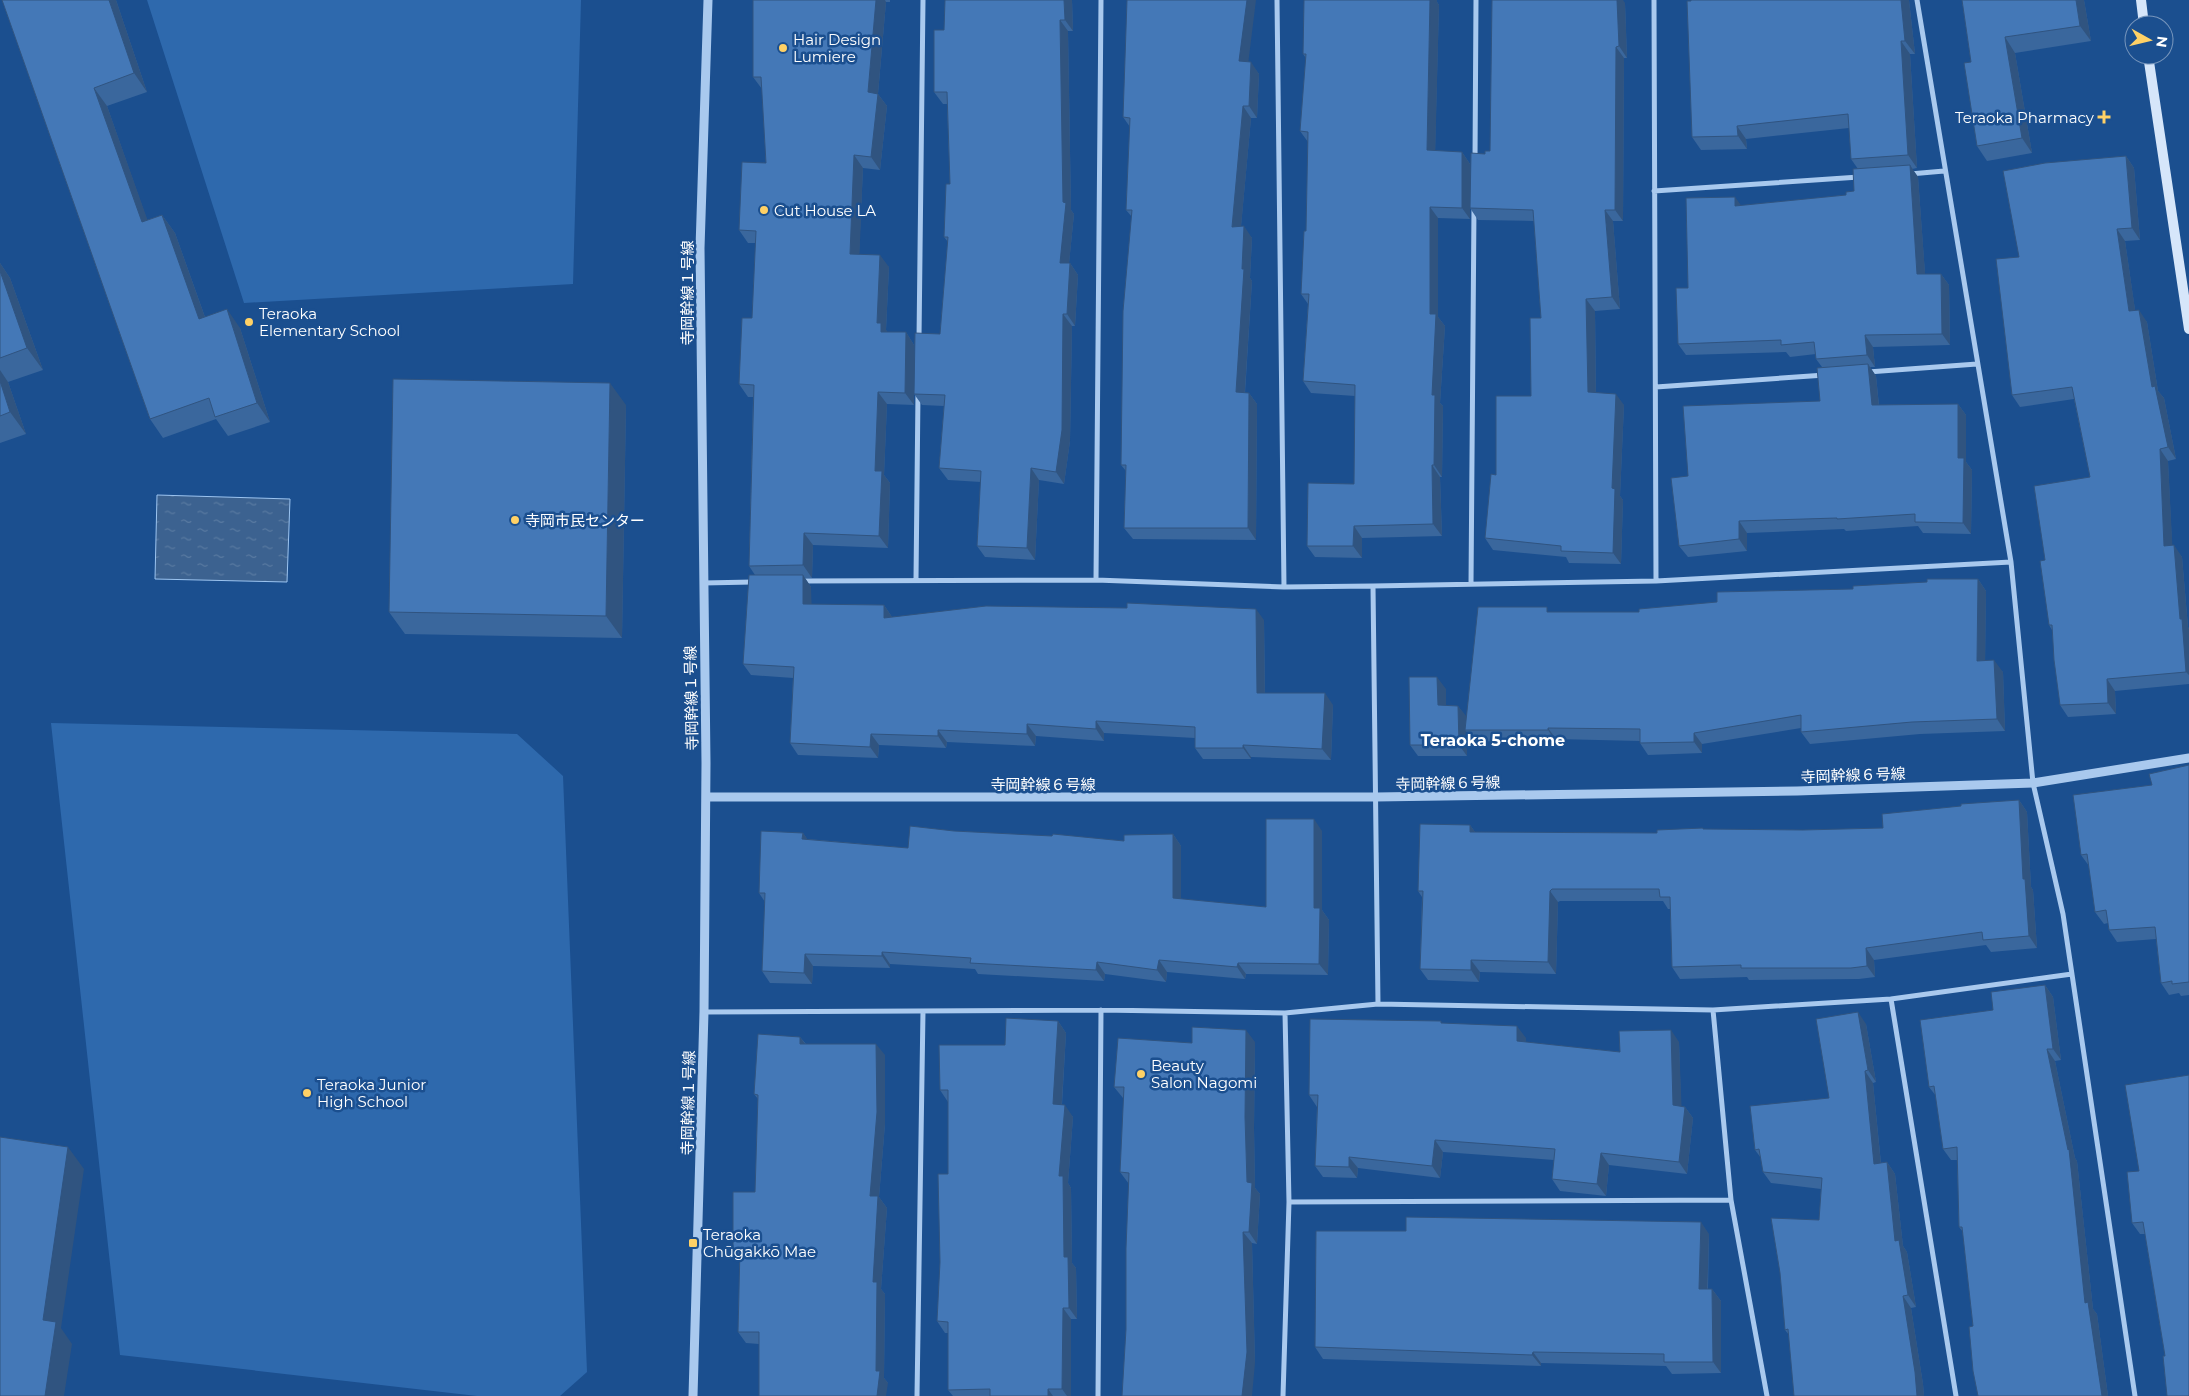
<svg xmlns="http://www.w3.org/2000/svg" width="2189" height="1396" font-family="Montserrat,'Noto Sans JP',sans-serif">
<style>
.garden{fill:#2e69ad}
.water{fill:url(#water-ripples);stroke:#9cc4f0}
.lines{fill:none;stroke-linecap:round;stroke-linejoin:round}
.minor{stroke:#a9c9ee;stroke-width:5}
.tertiary{stroke:#a9c9ee;stroke-width:9}
.secondary{stroke:#d6e6fa;stroke-width:10}
.wall{fill:#3a679d}
.shaded-wall{fill:#305480}
.building{fill:#4478b7;stroke:#305480}
.poi-dot{fill:#ffd166;stroke:#1b4f8f;stroke-width:2}
.labels{text-anchor:middle;dominant-baseline:central;stroke-width:5;stroke-linejoin:round;paint-order:stroke}
.poi-label{font-size:15px;fill:#fff;stroke:#1b4f8f;text-anchor:start}
.street-label{font-size:15px;fill:#fff;stroke:#1b4f8f}
.neighbourhood-label{font-size:16px;font-weight:bold;fill:#fff;stroke:#1b4f8f}
</style>
<defs>
<pattern id="water-ripples" width="26" height="14" patternUnits="userSpaceOnUse" patternTransform="scale(1.25)"><rect width="26" height="14" fill="#3c6290"/><path d="M2 4q2-2 4 0t4 0M15 11q2-2 4 0t4 0" fill="none" stroke="#597aa1"/></pattern>
</defs>
<rect width="100%" height="100%" fill="#1b4f8f"/>
<!-- garden -->
<path class="garden" d="M147,0H581L573,284L244,303Z
M51,723L517,734L563,776L587,1372L560,1396H477L120,1355Z"/>
<!-- water -->
<path class="water" d="M157,495L290,499L287,582L155,579Z"/>
<g class="lines">
<!-- minor -->
<path class="minor" d="M1277,0L1284,587
M1654,0L1656,581
M1917,0L2011,562L2033,783L2063,914L2135,1396
M1475,159L1476,0
M1910,174L1944,171
M1654,191L1859,177
M919,339L923,0
M1868,372L1977,364
M1656,387L1825,375
M916,580L918,393
M1096,580L1101,0
M802,581L1096,580L1284,587L1373,586L1656,581L2011,562
M703,583L753,582
M1471,584L1474,208
M1373,586L1378,1004
M1891,999L1956,1396
M1713,1010L1731,1200L1767,1396
M704,1012L1101,1010L1285,1013L1378,1004L1713,1010L1891,999L2072,974
M1289,1202L1731,1200
M917,1396L923,1011
M1098,1396L1101,1010
M1283,1396L1289,1202L1285,1013"/>
<!-- tertiary -->
<path class="tertiary" d="M706,797H1376L1797,791L2033,783L2189,758
M693,1396L704,1012L706,763L700,248L708,0"/>
<!-- secondary -->
<path class="secondary" d="M2141,0L2144,25
M2148,55L2189,329"/>
</g>
<!-- wall -->
<path class="wall" d="M2,0H116L147,92L107,106L147,220L162,215L175,233L205,317L240,328L270,422L228,436L216,419L163,438L150,419Z
M753,0H890V2H886L878,94L887,106L880,170L863,168L859,254L889,267L886,330L887,332H906L914,345V405L887,404L884,475L890,483L888,548L813,545L812,578H805L811,587V604L884,605L892,617L1264,620L1265,693L1333,705L1331,760L1251,757V759H1203L1195,748V738L1104,733V741L1036,736L1035,746L947,742L946,748L879,745L878,758L798,755L790,743L793,678L751,675L743,664L755,575L749,566L753,397H748L739,384L752,318L756,243H748L739,230L766,163L762,89L753,77Z
M1072,0L1073,31H1068L1071,210L1074,214L1069,263H1070L1078,275L1075,326H1072L1070,441L1064,484L1039,480L1035,560L985,557L977,546L981,482L948,480L939,468L944,406L922,405L914,394L940,334L948,242L944,237L950,184L947,104H943L934,92L944,30Z
M1691,0H1909L1915,54H1910L1917,168L1912,169L1918,177L1925,274H1941L1949,285L1950,345L1873,347L1875,367H1870L1876,376L1879,405L1958,404L1966,415V462L1972,470L1971,534L1923,533L1918,526L1846,531L1844,529L1747,533V551L1688,557L1679,546L1688,476L1820,401L1822,367L1816,359V354L1790,357L1786,352L1686,355L1678,344L1688,288L1741,206L1846,195L1854,191L1858,169L1851,159L1849,128L1746,139L1747,149L1701,150L1692,137Z
M1962,0H2084L2091,41L2015,53L2032,153L1987,161L1977,146L1971,62Z
M1437,2L1439,5L1435,151L1462,152L1470,164V219L1438,218V317L1445,326L1440,403L1443,406L1442,477H1440L1442,536L1362,538V558L1315,557L1307,546L1354,484L1355,396L1311,393L1303,381L1308,304L1301,294L1306,231L1308,142L1300,131L1306,58L1303,54Z
M1625,3L1627,58H1624L1623,221H1613L1620,309L1595,311L1596,393L1624,405L1620,496L1623,500L1621,564L1569,563L1566,557L1493,550L1485,538L1496,475L1531,396L1541,318L1534,221L1478,220L1470,208L1485,154L1490,151Z
M1249,62L1259,74L1257,118H1251L1241,226L1252,238L1250,278L1252,281L1245,393H1249L1257,404L1256,540L1133,539L1124,528L1126,471L1121,465L1132,217L1126,210L1130,127L1123,117Z
M2126,156L2134,168L2140,240L2125,241L2135,310L2147,322L2158,391L2164,398L2176,459L2168,461L2172,545L2182,557L2188,627L2189,629V684L2115,691L2116,714L2068,717L2060,705L2052,630L2049,625L2045,560L2090,477L2074,399L2020,407L2012,395L2019,257Z
M0,263L10,278L43,370L8,382L26,434L0,443Z
M626,405L622,638L405,634L389,612Z
M1978,579L1986,591L1985,661L2003,672L2005,731L1920,734L1810,744L1801,732V728L1702,744V753L1648,755L1640,743V741L1556,739V742L1473,741L1467,732V756H1418L1410,745L1446,689V705L1458,706L1466,717L1551,612H1639L1717,602L1853,589Z
M2189,765V995L2181,996L2179,993L2169,995L2161,983L2156,939L2117,942L2109,930L2108,923L2104,924L2095,912L2089,866L2081,855L2152,785Z
M2019,800L2027,812L2031,887L2033,890L2037,948L1991,952L1986,945L1874,960L1875,977L1859,979L1749,980L1747,977L1680,979L1672,967L1670,909H1668L1663,901H1560L1558,902L1556,974L1480,972L1479,982L1428,980L1420,969L1422,897L1418,891L1470,825L1475,832L1657,833L1704,829L1803,830L1883,828L1961,806Z
M954,831L1124,841L1173,834L1181,846V899L1266,907L1322,831V910L1329,920L1328,975L1246,974L1245,979L1167,972L1166,982L1105,974L1104,981L978,974L975,969L890,964V968L813,966L812,984L770,983L762,971L765,902L759,893L803,833L807,839L908,848Z
M2045,985L2053,997L2061,1060L2055,1061L2075,1158L2077,1161L2093,1309L2097,1314L2108,1396H1978L1973,1326L1963,1232L1959,1227L1957,1160H1951L1943,1149L1936,1096L1929,1087L1993,1010Z
M1058,1021L1066,1033L1062,1105L1073,1117L1068,1183L1071,1188L1072,1263L1076,1268L1077,1319H1071V1396H953L948,1390V1333H945L937,1321L948,1174V1102L940,1090L1005,1045Z
M1443,1023L1526,1038L1525,1042L1620,1052L1679,1042L1681,1106L1685,1107L1693,1118L1687,1174L1609,1165L1606,1196L1560,1191L1552,1179L1554,1160L1443,1152L1440,1178L1358,1168L1357,1178L1323,1177L1315,1166L1317,1107L1309,1095Z
M1866,1024L1876,1082L1873,1083L1881,1163L1887,1162L1895,1174L1903,1246L1907,1252L1916,1307L1911,1308L1923,1384L1924,1396H1794L1789,1335L1785,1330L1819,1220L1821,1189L1771,1183L1763,1172L1761,1158L1755,1150L1829,1098Z
M800,1037L806,1044L885,1055V1124L879,1197L887,1208L881,1289L885,1294L884,1378L888,1383L759,1344L746,1343L738,1332L740,1259L733,1249L755,1192L758,1099L754,1094Z
M1255,1042L1254,1128L1255,1188L1260,1194L1257,1244L1252,1243L1255,1363L1126,1329L1129,1184L1120,1172L1124,1098H1123L1114,1087L1192,1043Z
M2139,1171L2165,1356L2145,1234H2140L2132,1223Z
M1709,1234L1708,1289H1712L1721,1301V1373L1672,1374L1666,1366L1541,1363V1366L1323,1359L1315,1347Z"/>
<!-- shaded-wall -->
<path class="shaded-wall" d="M109,0H116L147,92L134,73Z
M876,0H885L886,2L877,105L868,92Z
M1064,0H1072L1073,31L1065,20Z
M1247,0H1256L1247,73L1239,61Z
M1430,0H1437V2L1439,5L1435,162L1427,150Z
M1617,0H1623L1625,3L1627,58L1619,46Z
M1901,0H1909L1915,54L1905,41Z
M2076,0H2084L2091,41L2080,26Z
M1060,20L1068,31L1071,210L1074,214L1068,274L1060,263L1063,202Z
M2005,37L2015,53L2032,153L2022,138Z
M1901,41L1910,54L1917,168L1908,155Z
M1616,47L1624,58L1623,221L1615,210Z
M1251,62L1259,74L1257,118L1249,106Z
M94,88L107,106L155,241L142,222Z
M878,94L887,106L880,170L871,157Z
M1243,106L1251,118L1240,238L1232,227Z
M1737,126L1746,139L1747,149L1738,136Z
M1462,152L1470,164V219L1462,208Z
M854,155L863,168L859,266L850,254Z
M2126,156L2134,168L2140,240L2132,228Z
M1910,165L1918,177L1926,286L1917,274Z
M1735,197L1743,208L1735,206Z
M1430,207L1438,218V317L1445,326L1440,403L1443,406L1442,477L1434,465L1430,314Z
M1605,210L1613,221L1620,309L1612,297Z
M162,215L175,233L212,337L199,319Z
M1244,226L1252,238L1250,278L1252,281L1244,404L1236,392Z
M2117,229L2125,241L2137,323L2129,311Z
M880,255L889,267L886,330L890,335L881,332L877,323Z
M0,263L10,278L43,370L27,348L0,271Z
M1070,263L1078,275L1075,326L1067,314Z
M1941,274L1949,285L1950,345L1942,334Z
M1586,299L1595,311L1596,404L1588,392Z
M227,309L240,328L270,422L257,403Z
M2139,310L2147,322L2158,391L2164,398L2176,459L2168,447L2152,387Z
M1063,314L1072,326L1070,441L1064,484L1056,472Z
M906,332L914,345V405L905,393Z
M1865,335L1873,347L1875,367L1867,355Z
M1868,364L1876,376L1880,417L1872,405Z
M0,370L8,382L26,434L10,412L0,381Z
M610,383L626,405L622,638L606,616Z
M878,392L887,404L884,475L890,483L888,548L879,536L875,471Z
M1249,393L1257,404L1256,540L1248,528Z
M1616,394L1624,405L1620,496L1623,500L1621,564L1613,553L1612,488Z
M1958,404L1966,415V462L1972,470L1971,534L1963,523L1958,458Z
M2160,449L2168,461L2173,557L2164,546Z
M1432,465L1440,477L1442,536L1433,524Z
M1031,468L1039,480L1035,560L1027,548Z
M1739,521L1747,533V551L1739,539Z
M1354,526L1362,538V558L1353,546Z
M804,533L813,545L812,578L803,565Z
M2174,545L2182,557L2188,627L2189,629V675L2186,672L2180,619Z
M803,575L811,587L812,615L803,604Z
M1978,579L1986,591L1985,673L1977,661Z
M884,605L892,617L884,618Z
M1256,609L1264,620L1265,705L1257,693Z
M1994,660L2003,672L2005,731L1997,719Z
M1437,677L1446,689V716L1438,705Z
M2107,679L2115,691L2116,714L2108,703Z
M1325,693L1333,705L1331,760L1322,749Z
M1458,706L1467,717L1465,730L1467,732V756L1459,745Z
M1096,721L1104,733V741L1096,729Z
M1027,724L1036,736L1035,746L1027,734Z
M1548,728L1556,739V742L1548,730Z
M938,730L947,742L946,748L938,736Z
M1694,733L1702,744V753L1694,742Z
M871,734L879,745L878,758L870,747Z
M1243,745L1251,757V759L1243,748Z
M2019,800L2027,812L2031,887L2033,890L2037,948L2029,936L2023,879Z
M1314,819L1322,831V910L1329,920L1328,975L1319,964L1314,908Z
M1470,825L1478,836L1470,832Z
M803,833L811,844L802,839Z
M1173,834L1181,846V910L1173,898Z
M1550,891L1558,902L1556,974L1548,962Z
M1866,948L1874,960L1875,977L1867,966Z
M882,952L890,964V968L882,956Z
M805,954L813,966L812,984L804,973Z
M1159,960L1167,972L1166,982L1157,970Z
M1471,960L1480,972L1479,982L1471,970Z
M1097,962L1105,974L1104,981L1096,970Z
M1238,963L1246,974L1245,979L1237,967Z
M2045,985L2053,997L2061,1060L2053,1049Z
M1858,1012L1866,1024L1876,1082L1868,1070Z
M1058,1021L1066,1033L1061,1116L1053,1104Z
M1517,1026L1526,1038L1525,1053L1517,1041Z
M1246,1030L1255,1042L1254,1128L1255,1188L1260,1194L1257,1244L1249,1232L1245,1117Z
M1671,1030L1679,1042L1682,1117L1673,1105Z
M800,1037L809,1049L800,1044Z
M876,1044L885,1055V1124L879,1197L887,1208L881,1289L885,1294L884,1378L888,1383L886,1396H877L870,1196Z
M2047,1049L2055,1061L2075,1158L2077,1161L2093,1309L2097,1314L2108,1396H2102L2085,1303L2068,1150Z
M1865,1071L1873,1083L1882,1175L1874,1164Z
M1065,1105L1073,1117L1068,1183L1071,1188L1072,1263L1076,1268L1077,1319L1069,1308L1064,1257L1059,1176Z
M1685,1107L1693,1118L1687,1174L1679,1162Z
M1435,1140L1443,1152L1440,1178L1432,1166Z
M68,1147L84,1169L61,1328L72,1344L64,1396H45L43,1320Z
M1601,1153L1609,1165L1606,1196L1597,1184Z
M1349,1157L1358,1168L1357,1178L1349,1167Z
M1887,1162L1895,1174L1903,1246L1907,1252L1916,1307L1908,1295L1895,1241Z
M1701,1222L1709,1234L1707,1301L1699,1289Z
M1243,1232L1252,1243L1255,1363L1252,1396H1242Z
M1712,1289L1721,1301V1373L1713,1362Z
M1903,1296L1911,1308L1923,1384L1924,1396H1917Z
M1063,1308L1071,1319V1396H1067L1062,1389Z
M1533,1352L1541,1363V1366L1532,1355Z
M1048,1389L1053,1396H1048Z"/>
<!-- building -->
<path class="building" d="M2,0H109L134,73L94,88L142,222L162,215L199,319L227,309L257,403L215,417L209,398L150,419Z
M753,0H876L868,92L878,94L871,157L854,155L850,254L880,255L877,323H881V332H906L905,393L878,392L875,471H882L879,536L804,533L803,565L749,566L754,385L739,384L742,318H752L756,231L739,230L742,162L766,163L761,77H753Z
M945,0H1064L1065,20H1060L1063,202L1066,203L1060,263H1070L1067,314H1063L1062,430L1056,472L1031,468L1027,548L977,546L981,471L939,468L945,395L914,394L915,333L940,334L948,237H944L946,184H950L947,92H934V30H944Z
M1127,0H1247L1239,61L1251,62L1249,106H1243L1232,227L1244,226L1242,269H1244L1236,392L1249,393L1248,528H1124L1126,465H1121L1123,311L1132,210H1126L1130,118L1123,117Z
M1304,0H1430L1427,150L1462,152V208L1430,207V314H1436L1432,395H1435L1434,465H1432L1433,524L1354,526L1353,546H1307L1308,483L1354,484L1355,385L1303,381L1309,294H1301L1304,231H1306L1308,132L1300,131L1306,54H1303Z
M1492,0H1617L1619,46L1616,47L1615,210H1605L1612,297L1586,299L1588,392L1616,394L1612,488L1615,489L1613,553L1561,551V546L1485,538L1491,474L1496,475V396H1531L1530,318H1541L1533,210L1470,208L1471,153L1485,154V151H1490Z
M1691,0H1901L1905,41H1901L1908,155L1851,159L1848,114L1737,126L1738,136L1692,137L1687,1H1691Z
M1962,0H2076L2080,26L2005,37L2022,138L1977,146L1964,63L1971,62Z
M2126,156L2132,228L2117,229L2129,311L2139,310L2152,387L2155,386L2168,447L2160,449L2164,546L2174,545L2180,619H2182L2186,672L2107,679L2108,703L2060,705L2054,660L2052,625H2049L2040,561L2045,560L2034,486L2090,477L2072,387L2012,395L1996,259L2019,257L2003,171L2045,163Z
M1910,165L1917,274H1941L1942,334L1865,335L1867,355L1816,359L1814,342L1781,345V340L1678,344L1676,288H1688L1686,198L1735,197V206L1846,195V192L1854,191L1853,169Z
M0,271L27,348L0,358Z
M1868,364L1872,405L1958,404V458H1964L1963,523L1915,522V514L1837,519V518L1739,521V539L1679,546L1671,478L1688,476L1683,406L1820,401L1817,368Z
M393,379L610,383L606,616L389,612Z
M0,381L10,412L0,416Z
M749,575H803V604L884,605V618L986,606L1127,608V603L1256,609L1257,693H1325L1322,749L1243,745V748H1195V727L1096,721V729L1027,724V734L938,730V736L871,734L870,747L790,743L794,667L743,664Z
M1927,579H1978L1977,661L1994,660L1997,719L1912,722L1801,732V715L1694,733V742L1640,743V729L1548,728V730H1465L1478,607H1547V612H1639V609L1717,602V592L1853,589V586L1927,582Z
M1409,677H1437L1438,705L1458,706L1459,745H1410Z
M2189,765V982L2172,984V981L2161,983L2155,927L2109,930L2106,910L2095,912L2087,854L2081,855L2073,795L2152,785L2149,774Z
M2019,800L2023,879H2025L2029,936L1983,940L1982,932L1866,948L1867,966L1851,968H1741V965L1672,967L1670,897H1660L1659,889H1552L1550,891L1548,962L1471,960V970L1420,969L1423,891H1418L1420,824L1470,825V832L1657,833V830L1703,828V829L1803,830L1883,828L1882,814L1961,806V804Z
M1266,819H1314V908H1320L1319,964L1238,963L1237,967L1159,960L1157,970L1097,962L1096,970L970,963L971,958L882,952V956L805,954L804,973L762,971L765,893H759L761,831L803,833L802,839L908,848L910,826L954,831L1052,836L1053,834L1124,841V835L1173,834V898L1266,907Z
M2045,985L2053,1049H2047L2068,1150L2069,1149L2085,1303L2088,1302L2102,1396H1978L1973,1371L1969,1327L1973,1326L1962,1227H1959L1957,1147L1943,1149L1934,1086L1929,1087L1920,1020L1993,1010L1991,992Z
M1858,1012L1868,1070L1865,1071L1874,1164L1887,1162L1895,1241L1899,1240L1908,1295L1903,1296L1915,1372L1917,1396H1794L1788,1329L1785,1330L1780,1273L1771,1218L1819,1220L1822,1178L1763,1172L1759,1149L1755,1150L1750,1106L1829,1098L1816,1019Z
M1006,1018L1058,1021L1053,1104L1065,1105L1059,1176H1063L1064,1257H1068L1069,1308H1063L1062,1389H1048V1396H990V1389L948,1390V1322L937,1321L940,1262L938,1174H948V1090H940L939,1045H1005Z
M1310,1019L1441,1021V1023L1517,1026V1041L1620,1052L1619,1031L1671,1030L1673,1105L1685,1107L1679,1162L1601,1153L1597,1184L1552,1179L1555,1149L1435,1140L1432,1166L1349,1157V1167L1315,1166L1318,1095H1309Z
M1192,1027L1246,1030L1245,1117L1247,1182L1252,1183L1249,1232H1243L1247,1352L1242,1396H1122L1126,1329V1248L1129,1173L1120,1172L1124,1087H1114L1118,1038L1192,1043Z
M758,1034L800,1037V1044H876L877,1112L870,1196H878L873,1282H877L876,1371H880L877,1396H759V1332H738L740,1249H733V1192H755L758,1095L754,1094Z
M2189,1075V1396H2167L2163,1356H2165L2143,1222L2132,1223L2127,1172L2139,1171L2125,1085Z
M0,1137L68,1147L43,1320L56,1322L45,1396H0Z
M1406,1217L1701,1222L1699,1289H1712L1713,1362H1664V1354L1533,1352L1532,1355L1315,1347L1316,1231H1406Z"/>
<!-- markers -->
<g class="poi-dot">
<circle cx="783" cy="48" r="5"/>
<path d="M2101.5 109.5h5v5h5v5h-5v5h-5v-5h-5v-5h5z"/>
<circle cx="764" cy="210" r="5"/>
<circle cx="249" cy="322" r="5"/>
<circle cx="515" cy="520" r="5"/>
<circle cx="1141" cy="1074" r="5"/>
<circle cx="307" cy="1093" r="5"/>
<rect x="688" y="1238" width="10" height="10" rx="2.5"/>
</g>
<g class="labels">
<!-- poi labels -->
<g class="poi-label">
<text x="793" y="39">Hair Design<tspan x="793" dy="17">Lumiere</tspan></text>
<text x="2094" y="117" text-anchor="end">Teraoka Pharmacy</text>
<text x="774" y="210">Cut House LA</text>
<text x="259" y="313">Teraoka<tspan x="259" dy="17">Elementary School</tspan></text>
<text x="525" y="520">寺岡市民センター</text>
<text x="1151" y="1065">Beauty<tspan x="1151" dy="17">Salon Nagomi</tspan></text>
<text x="317" y="1084">Teraoka Junior<tspan x="317" dy="17">High School</tspan></text>
<text x="703" y="1234">Teraoka<tspan x="703" dy="17">Chūgakkō Mae</tspan></text>
</g>
<!-- street labels -->
<g class="street-label">
<text transform="translate(687 293) rotate(-90)">寺岡幹線１号線</text>
<text transform="translate(691 698) rotate(-91)">寺岡幹線１号線</text>
<text transform="translate(1853 775) rotate(-2)">寺岡幹線６号線</text>
<text transform="translate(1448 783) rotate(-1)">寺岡幹線６号線</text>
<text x="1043" y="784">寺岡幹線６号線</text>
<text transform="translate(688 1103) rotate(-89)">寺岡幹線１号線</text>
</g>
<!-- neighbourhood labels -->
<g class="neighbourhood-label">
<text x="1493" y="740">Teraoka 5-chome</text>
</g>
</g>
<!-- north arrow -->
<g transform="translate(2149 40) rotate(98)"><circle r="24" fill="#1b4f8f" stroke="#7695bc"/>
<path d="M0-4L9 19L0 12L-9 19Z" fill="#ffd166"/>
<text y="-8" font-size="14" font-weight="bold" text-anchor="middle" fill="#ffffff">N</text>
</g>
</svg>
